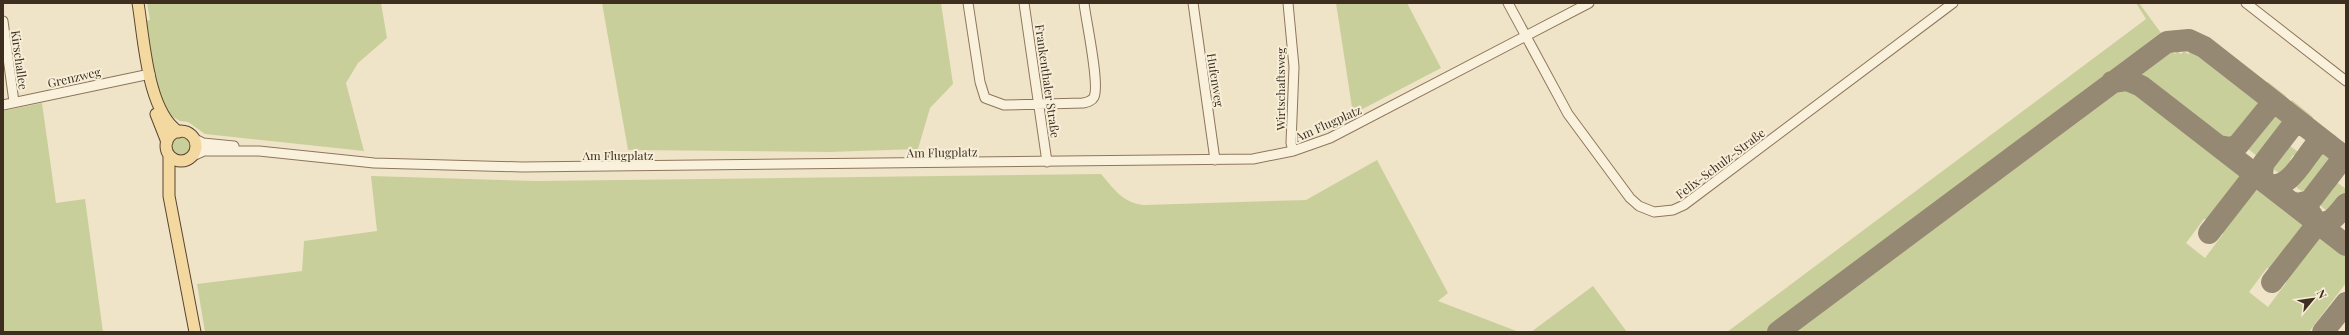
<svg xmlns="http://www.w3.org/2000/svg" width="2349" height="335" font-family="'Playfair Display',serif">
<style>
.green{fill:#c9cf9b}
.lines{fill:none;stroke-linecap:round;stroke-linejoin:round}
.taxiway{stroke:#968974;stroke-width:22}
.minor-casing{stroke:#8d765c;stroke-width:11}
.major-casing{stroke:#5b4430;stroke-width:13}
.minor{stroke:#faf1dc;stroke-width:9}
.major{stroke:#f3d9a0;stroke-width:11}
.labels{text-anchor:middle;dominant-baseline:central;stroke-width:4;stroke-linejoin:round;paint-order:stroke}
.street-label{font-size:12px;fill:#3d2e20;stroke:#f7eed8}
</style>
<rect width="100%" height="100%" fill="#f0e4c8"/>
<!-- green -->
<path class="green" d="M147,3H381L387,38L358,63L346,83L364,151L205,134L188,122L180,121L171,116L159,101L145,21L150,20Z
M602,3H941L953,84L930,108L918,149L829,152L628,150Z
M1336,3H1407L1441,68L1353,114Z
M2136,3H2139L2164,37L1767,332H1727L2146,19Z
M2198,49L2260,98L2262,105C2251,119 2239,145 2218,138L2142,77C2140,63 2152,58 2161,51L2164,55L2170,50L2175,54L2177,51L2181,54L2184,51L2188,54L2191,50L2195,53Z
M2258,77L2266,83L2268,82L2286,96L2282,102L2255,81Z
M2119,88L2137,91L2243,174V181L2213,220L2204,219L2186,243L2205,258L2223,234L2221,226L2250,187L2258,185L2306,223V231L2276,269L2267,268L2249,292L2268,307L2286,283L2284,275L2313,237L2321,235L2346,254V283L2309,332H1789L2111,91Z
M2292,100L2313,117L2309,123L2288,106Z
M42,103L56,203L85,199L103,332H3V111Z
M2279,112L2284,116L2286,124L2263,153L2257,156L2248,149L2249,142L2272,113Z
M172 146a9 9 0 1 1 18 0a9 9 0 1 1-18 0Z
M2286,143L2301,154L2297,158L2293,155L2290,160L2293,163L2287,172L2280,174L2273,169L2272,161L2279,152L2283,155L2287,150L2283,147Z
M2319,150C2329,152 2329,153 2334,161L2311,190L2302,191L2297,188L2296,179Z
M1377,160L1448,293L1438,301L1519,332H205L197,284L302,271L304,241L377,231L371,176L537,181L1101,174C1114,189 1123,203 1144,205L1306,200Z
M2334,180L2346,189V195L2341,193L2337,198L2341,201L2335,209L2327,211L2321,206L2320,198L2327,190L2331,192L2334,188L2331,185Z
M1593,286L1627,332H1531Z"/>
<g class="lines">
<!-- taxiway -->
<path class="taxiway" d="M2112,82L2127,80L2141,86L2346,245
M2219,146L2230,148L2238,145L2269,107L2275,105L2281,107
M2266,183L2262,176L2263,164L2293,125L2299,124L2304,126
M2267,184C2288,192 2303,160 2315,146L2320,143L2328,144
M2291,202L2298,204L2310,201L2340,162V156L2337,151
M2311,214L2315,221C2330,227 2337,215 2346,204
M2209,233L2255,174
M2272,282L2318,223
M1778,332L2167,42L2189,40L2204,47L2346,158
M2323,332L2346,303"/>
<!-- minor casing -->
<g class="minor-casing">
<path id="minor" d="M968,3L980,82L985,98L1004,105L1083,103C1088,102 1092,101 1094,97C1100,84 1086,21 1084,3
M1024,3L1047,162
M1193,3L1215,160
M1288,3L1294,67L1291,143L1293,151
M1508,3L1568,114L1630,198L1639,206L1654,212L1673,210L1684,205L1953,3
M2246,3L2346,81
M3,21L14,102
M3,105L150,74
M193,138L203,143L234,146
M193,156L204,151H259L374,163L522,167L1253,159L1293,151L1330,138L1589,3"/>
</g>
<!-- major casing -->
<g class="major-casing">
<path id="major" d="M138,3C144,38 147,112 179,132
M156,114L167,142
M166 146a15 15 0 1 1 30 0a15 15 0 1 1-30 0Z
M169,156V196L195,332"/>
</g>
<!-- minor -->
<use href="#minor" class="minor"/>
<!-- major -->
<use href="#major" class="major"/>
</g>
<g class="labels">
<!-- street labels -->
<g class="street-label">
<text transform="translate(20 60) rotate(82)">Kirschallee</text>
<text transform="translate(74 77) rotate(-13)">Grenzweg</text>
<text transform="translate(1216 80) rotate(81)">Hufenweg</text>
<text transform="translate(1048 81) rotate(82)">Frankenthaler Straße</text>
<text transform="translate(1280 89) rotate(-90)">Wirtschaftsweg</text>
<text transform="translate(1328 123) rotate(-24)">Am Flugplatz</text>
<text transform="translate(942 152) rotate(-1)">Am Flugplatz</text>
<text x="618" y="155">Am Flugplatz</text>
<text transform="translate(1720 163) rotate(-37)">Felix-Schulz-Straße</text>
</g>
</g>
<!-- border -->
<rect width="2349" height="335" fill="none" stroke="#3d2e20" stroke-width="8"/>
<!-- north arrow -->
<g transform="translate(2313 299) rotate(61)" stroke="#f7eed8" stroke-width="3" paint-order="stroke">
<path d="M0-3L7 15L0 10L-7 15Z" fill="#3d2e20"/>
<text y="-6" font-size="11" font-weight="bold" text-anchor="middle" fill="#3d2e20">N</text>
</g>
</svg>
